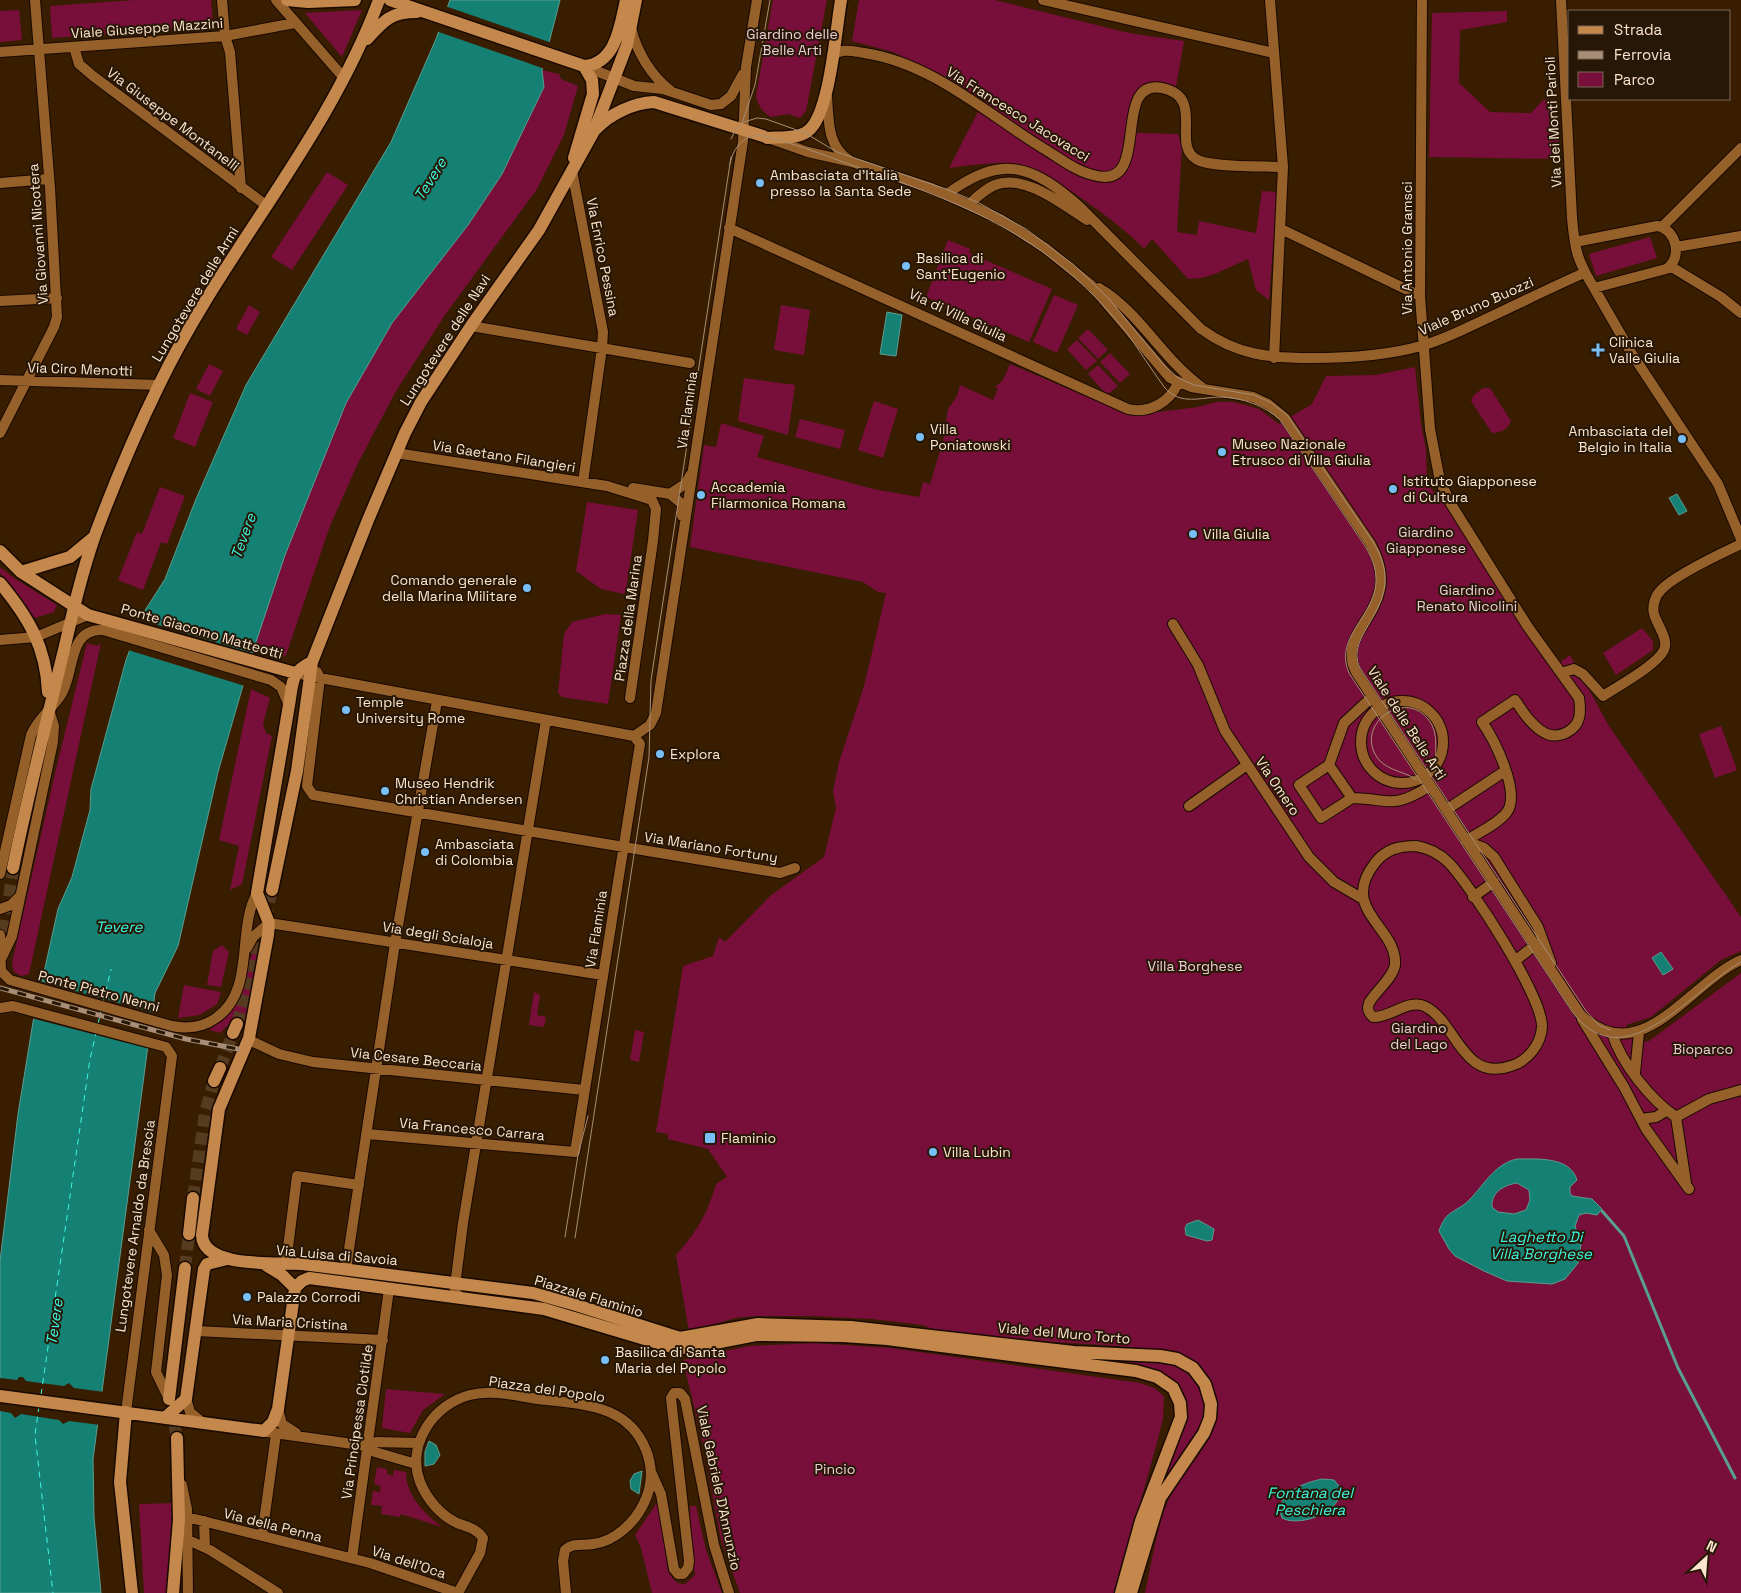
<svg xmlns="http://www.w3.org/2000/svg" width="1741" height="1593" font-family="'Space Grotesk',sans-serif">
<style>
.green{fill:#780f3a}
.water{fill:#158074;stroke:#5a9e8f;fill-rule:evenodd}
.pier{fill:#381d01}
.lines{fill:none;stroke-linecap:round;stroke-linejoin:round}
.stream{stroke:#5a9e8f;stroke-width:3}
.ferry{stroke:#3cf7e2;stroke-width:1;stroke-dasharray:6 5;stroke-linecap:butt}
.major-tunnel{stroke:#553b20;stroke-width:12;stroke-dasharray:12 6;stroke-linecap:butt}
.minor-casing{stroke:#190900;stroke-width:12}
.major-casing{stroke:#190900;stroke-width:15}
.minor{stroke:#95602a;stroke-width:10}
.major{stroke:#c4874c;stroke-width:12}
.tram{stroke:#a88e76;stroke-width:1}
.rail-casing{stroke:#a88e76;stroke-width:5}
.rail{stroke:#271706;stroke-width:3;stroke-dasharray:9;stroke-linecap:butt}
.poi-dot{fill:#78bff7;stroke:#271706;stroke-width:2}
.labels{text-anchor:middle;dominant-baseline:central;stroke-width:4;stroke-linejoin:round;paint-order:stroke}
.street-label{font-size:14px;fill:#fce4ce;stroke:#271706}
.park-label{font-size:14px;fill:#edcdd4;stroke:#271706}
.poi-label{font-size:14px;fill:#fce4ce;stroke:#271706;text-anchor:start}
.water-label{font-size:15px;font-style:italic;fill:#3cf7e2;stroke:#271706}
</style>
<rect width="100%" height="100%" fill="#381d01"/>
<!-- green -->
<path class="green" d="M135,0H211L213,26L52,38L50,6Z
M773,0H827L806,111L800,118L788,114L771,117C762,112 758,105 756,96Z
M859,0H995L1129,33L1184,41L1176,87L1159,82L1143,87L1139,104L1137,133L1178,134L1182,146L1177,232L1197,235L1199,221L1256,233L1262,191L1277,192L1269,300L1256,290L1248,259C1226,268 1211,279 1188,279L1152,239L1144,249C1128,229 1045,169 1021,165C998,161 972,165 949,168L983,102L940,75L893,52L852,41Z
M19,10L22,40L0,42V11Z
M362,10L342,57L305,13Z
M1507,11V22L1460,30L1459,83L1490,112L1531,113L1543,100H1557L1559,159L1429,157L1432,13Z
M542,70L559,74L561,79L578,86L564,135L537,189L445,315L396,391L357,465L330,526L286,655L281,658L253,651L285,555L308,497L293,490L392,323L468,225L502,174L544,87Z
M327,172L348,185L292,270L271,257Z
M1650,237L1657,258L1596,276L1589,254Z
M948,240L970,249L969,253L1052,289L1029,342L926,297Z
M1054,295L1078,305L1057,353L1033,342Z
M249,305L260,312L247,335L236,329Z
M781,305L810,310L804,355L774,350Z
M1088,329L1108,350L1098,359L1078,338Z
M1077,340L1097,361L1086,370L1067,349Z
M1110,353L1130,374L1120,383L1100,362Z
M209,364L223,371L210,396L196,389Z
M1010,364L1127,414L1134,415L1198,407L1216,402H1234L1259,409L1279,424L1312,404L1326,376L1376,375L1415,367L1421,424L1426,449L1427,484L1453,515L1551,669L1570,655L1609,726L1741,917V951L1721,960L1651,1017L1626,1025L1643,1042L1649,1041L1741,973V1593H1145C1152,1562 1156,1530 1168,1501C1186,1459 1238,1431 1209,1379C1201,1364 1184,1354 1166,1352C1118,1343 1067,1345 1018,1338L1002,1340L948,1334L922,1325L872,1319L811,1316H756L735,1318L689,1332L676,1255C696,1233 708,1213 716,1184L727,1177L708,1149L668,1139V1134L656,1132L683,966L713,956L719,937L725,942L770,896L824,857L836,808L833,791L839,762L864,686L886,593L878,592L863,582L690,547L704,445L716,447L721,423L764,436L757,457L873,489L919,497L923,482L930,484L943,441L948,409L957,396L960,385L993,400L998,389L995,387L1003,380Z
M1098,365L1118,386L1107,395L1088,374Z
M744,378L795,385L788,435L738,421Z
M1483,388H1490L1511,421C1508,429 1501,433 1492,433L1471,401L1474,395Z
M190,393L213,402L195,447L173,438Z
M874,401L898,409L883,458L858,450Z
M800,419L845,430L840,449L795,437Z
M160,487L185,496L167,544L161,542L143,590L118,580L137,532L142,534Z
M587,502L638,510L626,590L624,594L601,589L576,571Z
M0,567L14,578L57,605L54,612L35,618L0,573Z
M605,614L621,615L608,704L562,697L558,693L564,634L572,622Z
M1642,628L1653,641V650L1616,675L1603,653Z
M87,643L97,646L101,643L29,974L21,976L14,972L12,963L56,769Z
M251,689L270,698L263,724L266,733L272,736L242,884L230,890L239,846L219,840Z
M1721,726L1737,770L1715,778L1699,734Z
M222,945L229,952L221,987L207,985L213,951Z
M253,949L259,950L244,1031L232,1021L220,1033L209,1030L233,1010L243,986Z
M184,985L221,992L217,1004L200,1015L178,1018Z
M534,992L540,995L537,1015L546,1017L544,1027L529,1025Z
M635,1030L644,1032L639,1062L630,1060Z
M815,1343L891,1348L1140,1383L1154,1388L1164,1396L1163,1419L1158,1439L1115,1593H740L721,1540L704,1449L683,1360L749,1346Z
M1073,1358L1167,1363L1185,1371L1199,1386L1204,1406L1201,1427L1155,1494C1172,1456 1214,1394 1158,1371Z
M386,1389L445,1394L423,1410L410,1433L382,1428Z
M377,1467L387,1469V1474L393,1476L394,1470L406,1472C406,1496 424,1513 442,1527L401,1514L400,1517L381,1514L382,1506L371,1505L373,1491L380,1492L381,1486L374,1484Z
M175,1503L170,1593H144L139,1504Z
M656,1504H659L668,1571C672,1578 676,1585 685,1584L695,1575V1571L691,1567L690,1506H696L706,1550L722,1593H652L641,1548L635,1535Z"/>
<!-- water -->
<path class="water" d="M450,0H560L542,70L544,87L502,174L468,225L392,323L346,403L285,555L253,651L218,772L178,946L155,993L93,1459L94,1517L101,1593H0V1261L18,1114L33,1022L58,909L72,877L90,810L91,789L126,660L144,612L165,579L196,499L246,385L391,142L436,39Z
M887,312L902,315L896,356L880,354Z
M1677,494L1687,511L1679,515L1669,498Z
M1661,952L1673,969L1663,975L1652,958Z
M1517,1159C1536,1159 1570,1156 1577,1180L1570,1187V1193L1572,1196L1592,1199L1602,1209L1597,1215L1586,1213L1579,1215L1575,1226L1581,1244L1578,1263L1565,1279L1552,1284L1507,1281L1484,1271L1455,1256L1449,1249L1439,1231C1446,1211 1452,1214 1466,1203C1482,1189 1493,1164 1517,1159ZM1517,1183L1529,1190L1530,1200L1526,1210L1514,1214L1498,1212L1492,1207C1491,1192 1504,1185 1517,1183Z
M1198,1220L1214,1229L1212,1240L1207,1241L1186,1235L1185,1228L1187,1224Z
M429,1441L436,1445L440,1455L434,1464L425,1466V1452Z
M642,1471L639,1494L631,1489L630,1481L634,1474Z
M1322,1479L1334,1480L1340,1487C1345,1511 1300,1528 1282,1518L1279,1508C1285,1490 1304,1483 1322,1479Z"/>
<!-- pier -->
<path class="pier" d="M445,6L552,43L545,69L436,31Z
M139,619L254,654L245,686L128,650Z
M39,981L155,1013L150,1049L31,1018Z
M19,1377H23L26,1381L64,1386L69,1383L74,1388L105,1392L100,1425L69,1421L63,1424L59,1420L21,1414L15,1418L11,1413L0,1411V1378L17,1380Z"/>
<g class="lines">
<!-- stream -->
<path class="stream" d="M1602,1211L1624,1236L1678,1368L1735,1478"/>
<!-- ferry -->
<path class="ferry" d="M103,1003L111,969
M98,1024L101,1011
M41,1395L90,1059L96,1033
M39,1406L35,1435L53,1593"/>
<!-- major-tunnel -->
<path class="major-tunnel" d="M2,950L13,868
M237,1024L245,998L272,890
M220,1068L233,1033
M193,1198L205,1113L214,1081
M185,1268L189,1234
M171,1408L177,1438"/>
<!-- minor casing -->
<g class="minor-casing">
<path id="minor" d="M222,0L225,36L230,52L241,188
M276,0L344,78
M1043,0L1274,53
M1270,0L1283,167L1274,358
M1422,0L1420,296L1430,429L1440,481L1451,504L1528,627L1579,698C1580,705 1581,711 1579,718C1576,730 1560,739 1547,734C1533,728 1523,712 1515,700L1482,722C1494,739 1521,792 1507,812C1498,824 1479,832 1466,841
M1561,0L1572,218C1575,251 1577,260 1594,288L1666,269C1683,259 1677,229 1657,226L1575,242
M631,28C637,52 651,76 671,91
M74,47L79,64L93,76L267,206
M0,52L225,36L295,23
M832,56C842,48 851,51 864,53C933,63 988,115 1046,150C1061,159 1076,171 1093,175C1154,193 1109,78 1162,88C1206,97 1171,144 1196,159C1210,168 1264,166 1283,167
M584,66L634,86L663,89L711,105L721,104L731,96L743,74
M827,97C829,121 827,146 849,160
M771,139L808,152L852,162L931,188L1000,219L1045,248L1091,285L1170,378L1191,387L1253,397L1268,404L1285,418L1370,543C1408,610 1333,627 1356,672L1580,1014C1640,1073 1689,983 1741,960
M572,171L603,332L602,348L583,482
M0,183L49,179
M947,194C1001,154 1032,164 1080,207L1201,329C1237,355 1268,358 1312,358C1349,358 1385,356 1421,346C1444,340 1466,328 1488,318C1520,303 1552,287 1584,273
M969,204C977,197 985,189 995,185C1024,173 1063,205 1087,220
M1662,227L1741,148
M729,228L1128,409C1149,414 1170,402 1178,383
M1281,229L1420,296
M1676,247L1741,236
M1670,266L1721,297L1741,313
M1099,288C1140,312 1163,360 1203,388
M1594,288L1632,354L1718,484L1741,539
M0,301L57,298
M471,326L690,363
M0,380L159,385
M0,433L54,327L57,317L50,188L35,0
M396,453L607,486L652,500L656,509L653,541L630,698
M633,488L670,494L682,504V516
M670,494L685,484L691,474
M1173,624L1198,665L1225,731L1309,857L1334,882L1363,899
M0,640L36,637L88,615
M317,672L320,678L307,786L313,795L780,873L795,868
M1561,673L1574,669L1583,674L1603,696C1618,686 1657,665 1664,650C1669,639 1657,625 1654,614C1652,606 1655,596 1661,590C1674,575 1722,553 1741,544
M304,675L634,736L640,744L575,1152L367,1134
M1372,697L1344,723L1329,765L1299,785L1321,818L1352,798C1392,799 1391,810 1430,786
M1361 742a41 41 0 1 1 82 0a41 41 0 1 1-82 0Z
M634,736L650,725L656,713L743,141L746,67L757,0
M1329,765L1352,798
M1189,806L1247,765
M1446,810L1505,771
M1466,841L1484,848L1494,857L1538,927L1551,963
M1416,846C1429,848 1439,853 1449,863C1471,886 1543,997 1542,1027C1541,1044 1528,1061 1511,1066C1462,1083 1456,1020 1424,1006C1408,999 1390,1018 1373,1017C1368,1012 1367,1009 1369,1003C1375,992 1393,978 1395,965C1398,927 1338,910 1375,863C1386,849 1399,846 1416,846Z
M0,874L31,735C38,718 51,710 61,695C75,674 67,628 103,630L271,680L281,687L289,705
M1473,897L1494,882
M0,909L11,905L19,897
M0,935L1,971L10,980L172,1026C187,1029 202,1028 216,1018C256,990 236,931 257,893
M247,948L253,937L269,923L603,975
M2,957L12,936L53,742L54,726L49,710
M1515,961L1535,945
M0,1008L13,1006L166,1047L172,1056L126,1412
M1582,1019L1624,1087L1646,1129L1689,1189
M1612,1033C1621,1063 1651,1100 1676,1117L1686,1183
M249,1040L279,1054L313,1062L584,1090
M1635,1073L1639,1032
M1676,1117L1709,1099L1741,1090
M1641,1119L1656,1117L1666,1111
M149,1230L164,1255L167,1275L156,1372L169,1399
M286,1263L297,1176L359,1185
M346,1269L395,943L437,701
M461,1298L455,1292V1286L463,1223L546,720
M196,1331L383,1340
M186,1399L190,1412L202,1422
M278,1409L282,1424L296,1433
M260,1431L367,1446L375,1452L416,1464
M367,1446L376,1442L418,1443
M652,1474L661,1494L674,1569L678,1574H683L688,1568L689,1561L671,1398L674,1393H680L685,1399L714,1545L729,1593
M182,1485L187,1509L188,1593
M187,1517L370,1563L458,1593
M204,1521L205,1547
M262,1536L276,1434
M186,1539L210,1550L278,1593
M352,1558L389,1289
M458,1593L480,1553L483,1538C476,1528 467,1527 457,1523C440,1515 427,1499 420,1482C406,1444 434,1404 470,1395C492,1389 517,1396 538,1399C560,1402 588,1403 609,1412C644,1427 661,1468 644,1503C635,1522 616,1541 593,1544C583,1546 573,1542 565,1550L563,1561L566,1593"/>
</g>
<!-- major casing -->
<g class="major-casing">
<path id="major" d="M287,0L308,2L355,0
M390,0L584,66C616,64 620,26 626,0
M367,39C384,20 391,12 417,12
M596,129C610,114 633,103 654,102L763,136
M767,138C779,137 798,139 808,131C830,115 836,28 841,0
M574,158L593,94L592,80L584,66
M0,551L21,572L88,615L295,673
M21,572L70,557L93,538
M0,583C29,618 46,647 48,692
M312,662C290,672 293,683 289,705L257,893L269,923L268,935L249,1038L219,1109L202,1235C203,1269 278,1262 302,1264L533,1293L576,1305L680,1338L758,1324L851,1327L1074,1352L1160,1356L1177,1359L1193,1368L1205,1384L1211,1404L1210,1418L1204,1433L1160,1498L1131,1593
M13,868C28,795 46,723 64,650C73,611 82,572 95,535C114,484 135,434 159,385C223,252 327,140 379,0
M272,890L297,771L312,662L368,520L405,433L421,402L471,326L539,230L594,131L627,45L636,0
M233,1033L237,1024
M214,1081L220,1068
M189,1234L193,1198
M264,1264L282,1275L295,1288
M295,1288L302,1281L309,1278L544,1309L675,1348H689L756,1335L843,1336L887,1339L1136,1371L1157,1377L1173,1388L1180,1403L1181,1417L1141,1521L1121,1593
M0,1396L264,1431L273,1422L278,1409L295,1288
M169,1399L185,1268
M126,1412L120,1482L132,1593
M166,1417L186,1399L204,1269L207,1264L227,1259
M173,1593L179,1520L177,1438"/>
</g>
<!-- minor -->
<use href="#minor" class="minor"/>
<!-- major -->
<use href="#major" class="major"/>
<!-- tram -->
<path class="tram" d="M741,126L755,85L770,0
M731,139L735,131L744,122L757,118L766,119L805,133L837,152L946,189L979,203L1026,229L1074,265L1109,299L1164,365L1178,378L1194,385L1254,395L1270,402L1287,415L1373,542C1412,604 1342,631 1360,668L1586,1011L1599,1025L1610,1030
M730,164C733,147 745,133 764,136C801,145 838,161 875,173C971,207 1042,236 1112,315C1132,337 1147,364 1165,388C1181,406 1201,397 1221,397C1243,398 1264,405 1280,420L1365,546C1403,607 1329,626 1349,673L1573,1013C1626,1081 1693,988 1741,962
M1417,780C1406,772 1390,771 1380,761C1349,726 1409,683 1432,725C1440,740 1432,764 1438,782
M565,1237L578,1155L588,1116
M575,1238L649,757L651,680L731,157"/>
<!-- rail casing -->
<g class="rail-casing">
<path id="rail" d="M0,988L186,1039L238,1049"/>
</g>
<!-- rail -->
<use href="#rail" class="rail"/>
</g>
<!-- markers -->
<g class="poi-dot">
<circle cx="760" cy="183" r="5"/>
<circle cx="906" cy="266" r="5"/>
<path d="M1595.5 342.5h5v5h5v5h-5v5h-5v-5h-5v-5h5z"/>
<circle cx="920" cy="437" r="5"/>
<circle cx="1682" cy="439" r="5"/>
<circle cx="1222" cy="452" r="5"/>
<circle cx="1393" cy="489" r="5"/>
<circle cx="701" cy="495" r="5"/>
<circle cx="1193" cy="534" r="5"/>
<circle cx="527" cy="588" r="5"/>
<circle cx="346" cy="710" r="5"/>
<circle cx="660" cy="754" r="5"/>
<circle cx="385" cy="791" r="5"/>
<circle cx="425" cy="852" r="5"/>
<rect x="704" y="1132" width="12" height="12" rx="2.5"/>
<circle cx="933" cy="1152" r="5"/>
<circle cx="247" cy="1297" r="5"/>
<circle cx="605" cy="1360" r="5"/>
</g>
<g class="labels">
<!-- street labels -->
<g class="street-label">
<text transform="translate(147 28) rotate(-4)">Viale Giuseppe Mazzini</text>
<text transform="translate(1018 114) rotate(32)">Via Francesco Jacovacci</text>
<text transform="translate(173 119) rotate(37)">Via Giuseppe Montanelli</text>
<text transform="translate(1553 122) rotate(-93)">Via dei Monti Parioli</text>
<text transform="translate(38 234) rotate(-94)">Via Giovanni Nicotera</text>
<text transform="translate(1407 248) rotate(-90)">Via Antonio Gramsci</text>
<text transform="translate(603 257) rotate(79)">Via Enrico Pessina</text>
<text transform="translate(195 294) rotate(-59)">Lungotevere delle Armi</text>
<text transform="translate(1476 306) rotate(-24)">Viale Bruno Buozzi</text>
<text transform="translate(958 315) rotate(25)">Via di Villa Giulia</text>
<text transform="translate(445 340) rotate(-57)">Lungotevere delle Navi</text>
<text transform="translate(80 369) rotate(2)">Via Ciro Menotti</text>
<text transform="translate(687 410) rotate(-82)">Via Flaminia</text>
<text transform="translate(504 456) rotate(9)">Via Gaetano Filangieri</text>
<text transform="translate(628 618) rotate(-82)">Piazza della Marina</text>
<text transform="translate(202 631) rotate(16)">Ponte Giacomo Matteotti</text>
<text transform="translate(1407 723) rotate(57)">Viale delle Belle Arti</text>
<text transform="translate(1278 786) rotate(56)">Via Omero</text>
<text transform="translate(711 847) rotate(9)">Via Mariano Fortuny</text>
<text transform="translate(596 929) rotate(-81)">Via Flaminia</text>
<text transform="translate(438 935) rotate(9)">Via degli Scialoja</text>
<text transform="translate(99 991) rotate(15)">Ponte Pietro Nenni</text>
<text transform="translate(416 1059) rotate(6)">Via Cesare Beccaria</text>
<text transform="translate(472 1129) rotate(5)">Via Francesco Carrara</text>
<text transform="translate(135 1226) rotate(-82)">Lungotevere Arnaldo da Brescia</text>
<text transform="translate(337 1255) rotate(5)">Via Luisa di Savoia</text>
<text transform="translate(589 1296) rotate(17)">Piazzale Flaminio</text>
<text transform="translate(290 1322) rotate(3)">Via Maria Cristina</text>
<text transform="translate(1064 1333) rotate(5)">Viale del Muro Torto</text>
<text transform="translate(547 1389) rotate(8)">Piazza del Popolo</text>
<text transform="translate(357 1422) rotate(-82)">Via Principessa Clotilde</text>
<text transform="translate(719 1488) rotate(78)">Viale Gabriele D'Annunzio</text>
<text transform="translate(273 1525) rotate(14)">Via della Penna</text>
<text transform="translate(409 1562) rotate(18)">Via dell'Oca</text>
</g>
<!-- park labels -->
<g class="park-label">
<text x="792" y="34">Giardino delle<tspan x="792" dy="16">Belle Arti</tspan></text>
<text x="1426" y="532">Giardino<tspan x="1426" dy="16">Giapponese</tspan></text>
<text x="1467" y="590">Giardino<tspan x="1467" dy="16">Renato Nicolini</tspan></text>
<text x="1195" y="966">Villa Borghese</text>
<text x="1419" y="1028">Giardino<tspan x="1419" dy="16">del Lago</tspan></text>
<text x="1703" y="1049">Bioparco</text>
<text x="835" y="1469">Pincio</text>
</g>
<!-- poi labels -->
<g class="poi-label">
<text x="770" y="175">Ambasciata d'Italia<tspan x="770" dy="16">presso la Santa Sede</tspan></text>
<text x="916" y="258">Basilica di<tspan x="916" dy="16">Sant'Eugenio</tspan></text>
<text x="1609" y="342">Clinica<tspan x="1609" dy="16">Valle Giulia</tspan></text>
<text x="930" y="429">Villa<tspan x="930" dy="16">Poniatowski</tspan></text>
<text x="1672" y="431" text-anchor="end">Ambasciata del<tspan x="1672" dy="16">Belgio in Italia</tspan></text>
<text x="1232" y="444">Museo Nazionale<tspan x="1232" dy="16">Etrusco di Villa Giulia</tspan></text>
<text x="1403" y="481">Istituto Giapponese<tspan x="1403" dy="16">di Cultura</tspan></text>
<text x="711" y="487">Accademia<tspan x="711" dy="16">Filarmonica Romana</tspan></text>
<text x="1203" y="534">Villa Giulia</text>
<text x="517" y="580" text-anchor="end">Comando generale<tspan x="517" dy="16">della Marina Militare</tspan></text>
<text x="356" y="702">Temple<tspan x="356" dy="16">University Rome</tspan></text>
<text x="670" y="754">Explora</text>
<text x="395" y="783">Museo Hendrik<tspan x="395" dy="16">Christian Andersen</tspan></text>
<text x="435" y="844">Ambasciata<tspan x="435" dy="16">di Colombia</tspan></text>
<text x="721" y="1138">Flaminio</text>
<text x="943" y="1152">Villa Lubin</text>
<text x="257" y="1297">Palazzo Corrodi</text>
<text x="615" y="1352">Basilica di Santa<tspan x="615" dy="16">Maria del Popolo</tspan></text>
</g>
<!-- water labels -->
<g class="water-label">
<text transform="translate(430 179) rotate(-58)">Tevere</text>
<text transform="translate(243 536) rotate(-70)">Tevere</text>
<text x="119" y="926">Tevere</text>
<text x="1541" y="1236">Laghetto Di<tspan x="1541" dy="17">Villa Borghese</tspan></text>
<text transform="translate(54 1322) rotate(-82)">Tevere</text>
<text x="1310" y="1492">Fontana del<tspan x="1310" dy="17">Peschiera</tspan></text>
</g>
</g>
<!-- legend -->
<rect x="1568" y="10" width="162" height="90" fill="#271706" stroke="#7c6956"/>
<rect x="1578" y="26" width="25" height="8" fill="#c4874c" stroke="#7c6956"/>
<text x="1614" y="35" font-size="15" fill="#fce4ce">Strada</text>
<rect x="1578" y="51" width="25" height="8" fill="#a88e76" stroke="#7c6956"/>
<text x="1614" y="60" font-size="15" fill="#fce4ce">Ferrovia</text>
<rect x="1578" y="72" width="25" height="15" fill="#780f3a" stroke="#7c6956"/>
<text x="1614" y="85" font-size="15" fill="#fce4ce">Parco</text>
<!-- north arrow -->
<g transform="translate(1706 1558) rotate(26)" stroke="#271706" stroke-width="4" paint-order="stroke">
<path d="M0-4L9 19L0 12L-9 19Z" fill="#fce4ce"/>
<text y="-8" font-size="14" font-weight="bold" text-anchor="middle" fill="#fce4ce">N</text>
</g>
</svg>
